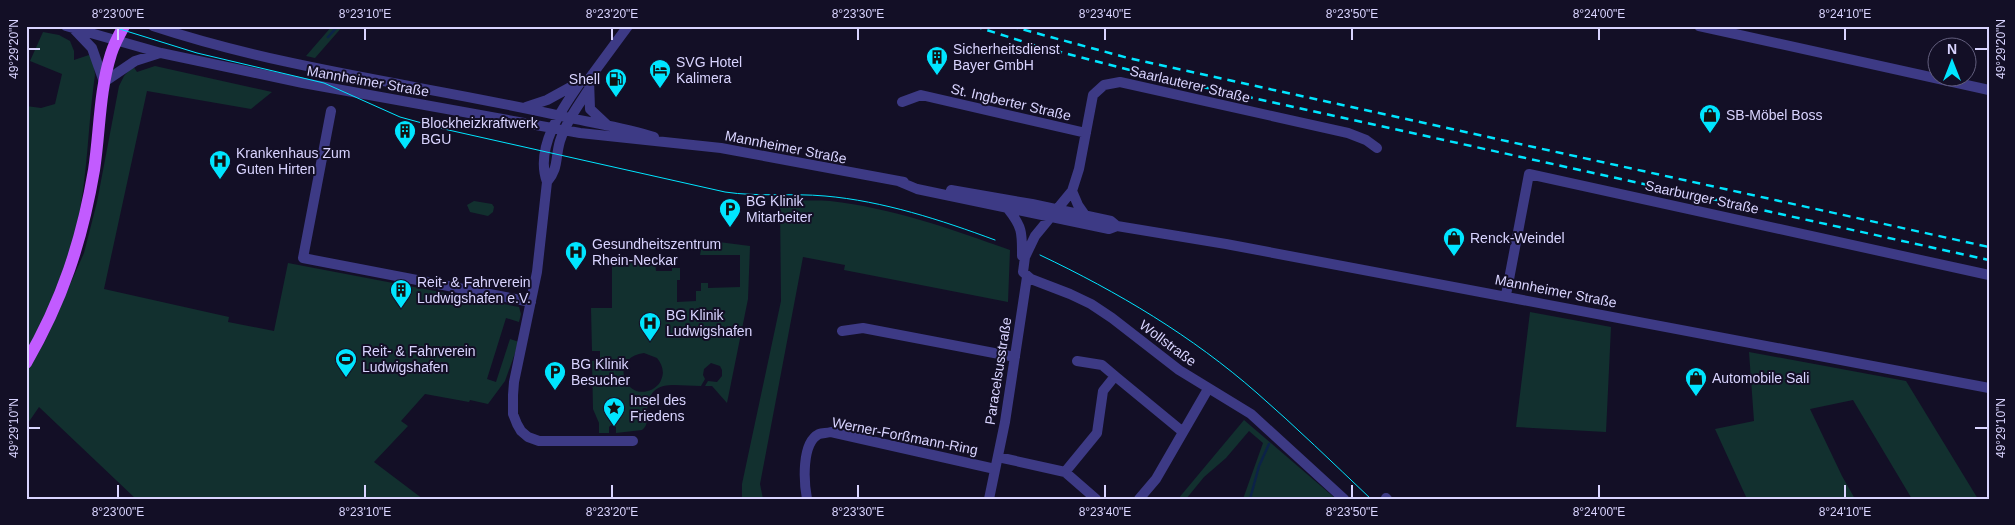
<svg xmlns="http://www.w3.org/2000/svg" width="2015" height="525" font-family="Arial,sans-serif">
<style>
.green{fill:#12302f;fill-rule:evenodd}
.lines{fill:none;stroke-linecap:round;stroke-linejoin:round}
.stream{stroke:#0c2248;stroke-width:2.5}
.minor{stroke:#3d3a85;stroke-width:10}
.major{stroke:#c25bff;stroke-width:12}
.tram{stroke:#00e5ff;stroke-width:1}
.rail{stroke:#00e5ff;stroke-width:2.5;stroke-dasharray:8 6;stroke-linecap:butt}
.ticks{fill:none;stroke:#d9d4ff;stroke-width:2}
.labels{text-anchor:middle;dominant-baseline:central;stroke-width:4;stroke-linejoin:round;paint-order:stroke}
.poi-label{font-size:14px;fill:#d9d4ff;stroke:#130f26;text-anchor:start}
.street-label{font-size:14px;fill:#d9d4ff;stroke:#130f26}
.neatline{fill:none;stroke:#d9d4ff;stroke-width:2}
.ticks-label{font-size:12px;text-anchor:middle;fill:#d9d4ff}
</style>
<rect width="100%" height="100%" fill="#130f26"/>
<!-- green -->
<path class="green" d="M332,26H343L315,58L306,56Z
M43,32L59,35L70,41L74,51V60L89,55L93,57L95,75C87,130 88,187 73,241C63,281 44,317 26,353V106L41,108L55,104L62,74L30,61Z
M133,66L137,72L155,66L272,92L251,109L147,91L104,289L229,317L228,322L274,331L288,263L519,307L521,314L519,322L506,318L487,379L496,382L510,339L519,342L505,381L488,404L470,400L469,402L425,394L401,421L408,426L374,462L423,499H136L39,407L26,426V372L44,343L84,253L97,202L119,86L124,76Z
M474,201L492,204L494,207L493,212L488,216L470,212L467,205Z
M780,201C796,201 813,200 830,201C892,208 951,229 1010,250L1008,302L844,270L845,265L803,257L760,484L763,499H742V484L781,301Z
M703,240L750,246L748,299L727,403L712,386H705L708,381L717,382L722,376V370L720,366L711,363L704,369L703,375L705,379L701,386C671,386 647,377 647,416C647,422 647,426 642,430L616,433V427L611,425L609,427V433H599V423L593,409L592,361L600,360V351H592L591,308H612V261H655L656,271H672V268H680V280H677V302L696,301V291H701V283H708V288L740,287V255H700ZM644,353L657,358C662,364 665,372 661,380C660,384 655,388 651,390C624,401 609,357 644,353Z
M1530,312L1611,327L1606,432L1516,427Z
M1749,352L1906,381L1978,499H1912L1853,400L1810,409L1842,476L1855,499H1747L1715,429L1754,421Z
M1244,420L1336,499H1243L1263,443L1249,431L1226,458L1204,477L1186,499H1178Z"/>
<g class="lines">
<!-- stream -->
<path class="stream" d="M328,37L338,26
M1250,499L1259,466L1269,444"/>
<!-- minor -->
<path class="minor" d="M66,26L161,53L303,83L580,133L721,148L904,182
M153,26C289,71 431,86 570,118C598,124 627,128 654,137
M1699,26L1989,90
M73,28L92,48L104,82L135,61L160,53
M582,80C563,107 534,147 547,182L537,272L514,382L513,395V414L517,424L521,431L528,437L539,441H633
M902,102L921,95L1086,133
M526,107L547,100L578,83
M331,111L303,258L531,302
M607,125L590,109L589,79L628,26
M898,181L917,189L1109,229L1117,226L1226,244L1989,388
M547,182C559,168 555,158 560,141C566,122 578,106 589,89
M951,190L1032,204L1111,221L1117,226
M1072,191L1078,205L1085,215
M1008,209C1023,228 1022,233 1022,256
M1506,295L1529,174L1989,275
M842,331L863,328L1015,357
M1077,361L1102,365L1115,376
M998,457L1065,472L1096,499
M1065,472L1097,433L1103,391L1115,376L1183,432
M1386,498L1387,499
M807,499C804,483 801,443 819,434C822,433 827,433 831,432L995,469
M989,499L1005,422L1027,277
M1139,499L1156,479L1208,389
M1344,499L1251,414L1179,370L1112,318L1091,304L1070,294L1031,279L1023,272L1025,257L1035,236L1072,191L1079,169L1093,95L1104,85L1120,82L1348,133L1366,140L1377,148"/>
<!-- major -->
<path class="major" d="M26,363C62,301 82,241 94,170C100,131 99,92 111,54C114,44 119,35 124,26"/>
<!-- tram -->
<path class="tram" d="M110,26L197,53L324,83L400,117L444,129L725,192C758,197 792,193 825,196C883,201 941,220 995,240
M1040,255C1118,292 1192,336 1257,393C1296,427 1333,463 1371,499"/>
<!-- rail -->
<path class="rail" d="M974,26L1037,46L1153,76L1989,260
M1010,26L1128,58L1989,247"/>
</g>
<!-- ticks -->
<path class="ticks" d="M118,28V40M365,28V40M612,28V40M858,28V40M1105,28V40M1352,28V40M1599,28V40M1845,28V40M28,49H40M1975,49H1988M28,428H40M1975,428H1988M118,485V498M365,485V498M612,485V498M858,485V498M1105,485V498M1352,485V498M1599,485V498M1845,485V498"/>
<!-- icons -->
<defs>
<g id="building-pin" transform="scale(1.125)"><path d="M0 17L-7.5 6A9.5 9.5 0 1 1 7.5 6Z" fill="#00e5ff" stroke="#130f26"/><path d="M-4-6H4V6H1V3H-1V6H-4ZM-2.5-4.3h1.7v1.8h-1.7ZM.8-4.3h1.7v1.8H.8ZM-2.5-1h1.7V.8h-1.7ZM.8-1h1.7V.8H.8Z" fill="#111"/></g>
<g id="hotel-pin" transform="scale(1.125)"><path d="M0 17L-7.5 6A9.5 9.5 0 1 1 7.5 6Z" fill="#00e5ff" stroke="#130f26"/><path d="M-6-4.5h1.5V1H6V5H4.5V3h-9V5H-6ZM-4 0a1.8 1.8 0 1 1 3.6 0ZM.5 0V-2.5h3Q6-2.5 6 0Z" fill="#111"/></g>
<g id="fuel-pin" transform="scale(1.125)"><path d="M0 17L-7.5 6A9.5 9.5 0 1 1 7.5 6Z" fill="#00e5ff" stroke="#130f26"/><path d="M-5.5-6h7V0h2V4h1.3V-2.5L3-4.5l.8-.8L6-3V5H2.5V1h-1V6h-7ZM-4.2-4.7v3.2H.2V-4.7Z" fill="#111"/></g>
<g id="shop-pin" transform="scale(1.125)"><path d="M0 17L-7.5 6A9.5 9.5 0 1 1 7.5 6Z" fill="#00e5ff" stroke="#130f26"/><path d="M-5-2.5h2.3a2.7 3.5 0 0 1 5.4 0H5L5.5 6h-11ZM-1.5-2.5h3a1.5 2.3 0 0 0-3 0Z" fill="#111"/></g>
<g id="hospital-pin" transform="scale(1.125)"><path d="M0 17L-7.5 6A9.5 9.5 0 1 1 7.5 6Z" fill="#00e5ff" stroke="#130f26"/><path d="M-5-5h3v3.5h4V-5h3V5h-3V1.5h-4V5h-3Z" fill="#111"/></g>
<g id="parking-pin" transform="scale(1.125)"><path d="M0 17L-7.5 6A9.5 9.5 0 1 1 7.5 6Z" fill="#00e5ff" stroke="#130f26"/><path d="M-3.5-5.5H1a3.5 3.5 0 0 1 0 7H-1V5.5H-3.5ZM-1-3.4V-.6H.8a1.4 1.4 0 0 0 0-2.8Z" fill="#111"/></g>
<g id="stadium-pin" transform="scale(1.125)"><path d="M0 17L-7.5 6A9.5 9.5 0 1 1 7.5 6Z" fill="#00e5ff" stroke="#130f26"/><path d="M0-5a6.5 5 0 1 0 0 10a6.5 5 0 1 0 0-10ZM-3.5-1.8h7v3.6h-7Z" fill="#111"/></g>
<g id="sight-pin" transform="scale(1.125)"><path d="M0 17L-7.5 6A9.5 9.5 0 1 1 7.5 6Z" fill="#00e5ff" stroke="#130f26"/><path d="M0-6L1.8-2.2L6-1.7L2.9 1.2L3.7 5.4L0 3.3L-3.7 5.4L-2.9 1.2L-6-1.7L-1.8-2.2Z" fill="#111"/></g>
</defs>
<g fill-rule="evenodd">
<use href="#building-pin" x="937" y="57"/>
<use href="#hotel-pin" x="660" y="70"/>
<use href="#fuel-pin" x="616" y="79"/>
<use href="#shop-pin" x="1710" y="115"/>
<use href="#building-pin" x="405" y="131"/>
<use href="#hospital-pin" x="220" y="161"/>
<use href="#parking-pin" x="730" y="209"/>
<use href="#shop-pin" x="1454" y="238"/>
<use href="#hospital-pin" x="576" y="252"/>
<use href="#building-pin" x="401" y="290"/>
<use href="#hospital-pin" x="650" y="323"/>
<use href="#stadium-pin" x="346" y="359"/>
<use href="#parking-pin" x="555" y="372"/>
<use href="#shop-pin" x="1696" y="378"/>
<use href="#sight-pin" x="614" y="408"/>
</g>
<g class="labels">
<!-- poi labels -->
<g class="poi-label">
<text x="953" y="49">Sicherheitsdienst<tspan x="953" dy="16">Bayer GmbH</tspan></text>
<text x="676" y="62">SVG Hotel<tspan x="676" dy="16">Kalimera</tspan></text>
<text x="600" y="79" text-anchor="end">Shell</text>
<text x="1726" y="115">SB-Möbel Boss</text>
<text x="421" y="123">Blockheizkraftwerk<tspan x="421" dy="16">BGU</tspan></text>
<text x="236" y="153">Krankenhaus Zum<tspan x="236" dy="16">Guten Hirten</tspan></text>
<text x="746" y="201">BG Klinik<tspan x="746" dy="16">Mitarbeiter</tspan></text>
<text x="1470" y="238">Renck-Weindel</text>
<text x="592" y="244">Gesundheitszentrum<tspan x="592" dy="16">Rhein-Neckar</tspan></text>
<text x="417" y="282">Reit- &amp; Fahrverein<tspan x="417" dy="16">Ludwigshafen e.V.</tspan></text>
<text x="666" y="315">BG Klinik<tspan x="666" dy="16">Ludwigshafen</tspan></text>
<text x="362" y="351">Reit- &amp; Fahrverein<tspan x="362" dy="16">Ludwigshafen</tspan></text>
<text x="571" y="364">BG Klinik<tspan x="571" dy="16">Besucher</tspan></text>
<text x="1712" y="378">Automobile Sali</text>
<text x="630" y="400">Insel des<tspan x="630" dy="16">Friedens</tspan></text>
</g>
<!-- street labels -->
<g class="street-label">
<text transform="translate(368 81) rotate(10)">Mannheimer Straße</text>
<text transform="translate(1190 84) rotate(13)">Saarlauterer Straße</text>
<text transform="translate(1011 102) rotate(13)">St. Ingberter Straße</text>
<text transform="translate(786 147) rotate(11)">Mannheimer Straße</text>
<text transform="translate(1702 197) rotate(12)">Saarburger Straße</text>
<text transform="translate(1556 291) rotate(11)">Mannheimer Straße</text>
<text transform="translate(1168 343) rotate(37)">Wollstraße</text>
<text transform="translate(998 371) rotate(-81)">Paracelsusstraße</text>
<text transform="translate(905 436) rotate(11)">Werner-Forßmann-Ring</text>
</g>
</g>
<!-- border -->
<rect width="2015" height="525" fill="none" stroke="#130f26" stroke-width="55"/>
<!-- north arrow -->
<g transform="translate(1952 62)"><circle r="24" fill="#130f26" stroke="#625e7d"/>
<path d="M0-4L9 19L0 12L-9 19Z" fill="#00e5ff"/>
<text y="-8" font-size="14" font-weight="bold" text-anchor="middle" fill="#d9d4ff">N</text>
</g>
<rect x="28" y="28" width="1960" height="470" class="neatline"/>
<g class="ticks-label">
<text x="118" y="18">8°23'00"E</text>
<text x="365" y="18">8°23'10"E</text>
<text x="612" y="18">8°23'20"E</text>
<text x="858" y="18">8°23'30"E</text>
<text x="1105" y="18">8°23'40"E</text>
<text x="1352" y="18">8°23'50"E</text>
<text x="1599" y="18">8°24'00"E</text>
<text x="1845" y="18">8°24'10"E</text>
<text transform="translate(14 49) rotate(-90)" y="4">49°29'20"N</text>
<text transform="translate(2001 49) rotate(-90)" y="4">49°29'20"N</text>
<text transform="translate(14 428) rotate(-90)" y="4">49°29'10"N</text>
<text transform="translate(2001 428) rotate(-90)" y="4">49°29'10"N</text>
<text x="118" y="516">8°23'00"E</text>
<text x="365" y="516">8°23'10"E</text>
<text x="612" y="516">8°23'20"E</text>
<text x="858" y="516">8°23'30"E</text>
<text x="1105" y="516">8°23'40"E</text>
<text x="1352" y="516">8°23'50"E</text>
<text x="1599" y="516">8°24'00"E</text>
<text x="1845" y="516">8°24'10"E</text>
</g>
</svg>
